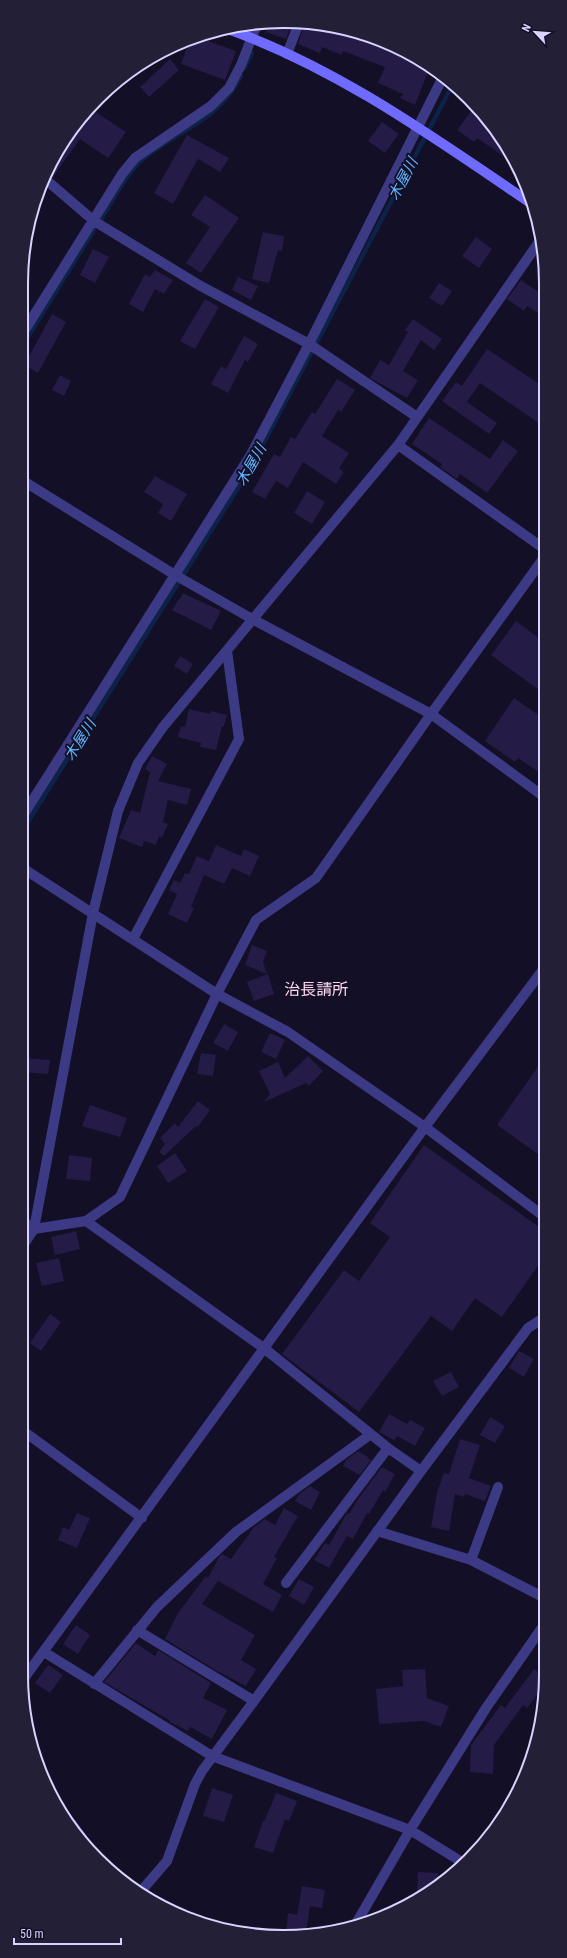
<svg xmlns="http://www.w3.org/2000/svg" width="567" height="1958" font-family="'Roboto Condensed','Noto Sans JP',sans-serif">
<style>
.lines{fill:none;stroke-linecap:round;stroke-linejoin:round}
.stream{stroke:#0c2248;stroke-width:4.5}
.building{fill:#241b47}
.street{stroke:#3d3a85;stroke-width:10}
.secondary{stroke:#6f6bff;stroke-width:10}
.labels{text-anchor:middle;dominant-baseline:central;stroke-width:4;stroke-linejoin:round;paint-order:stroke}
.water-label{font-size:15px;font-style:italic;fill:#62b6ff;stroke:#130f26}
.quarter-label{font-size:16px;fill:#ffd6f0;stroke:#130f26}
.rim{fill:none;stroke:#d9d4ff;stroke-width:2}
</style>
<rect width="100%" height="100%" fill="#130f26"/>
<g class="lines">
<!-- stream -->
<path class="stream" d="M262,27L263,23
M244,69L252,53
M102,218C114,199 126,173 144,158C179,130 219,120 241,76
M26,340L94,230
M24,828L250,469L452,86"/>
</g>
<!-- building -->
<path class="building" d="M283,21L292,22L286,39L266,32L269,22Z
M305,23L334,26L380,42V44L418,62L429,69L415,105L400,98L403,94L378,83L385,67L343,51L342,55L322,47L320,53L298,44Z
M197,37L236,51L225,80L181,64L190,39Z
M170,59L179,70L149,97L140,87Z
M90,108L126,132L108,158L80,139L53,177L47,172L65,138Z
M471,111L487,122L516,163L515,164L477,138L474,142L457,130Z
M382,122L399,134L385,153L368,141Z
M187,135L229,158L220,172L198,159L173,204L154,193Z
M205,195L239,218L201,273L186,263L210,227L191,215Z
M263,232L284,236L282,251L278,250L269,283L252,279Z
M476,237L492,249L479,268L462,256Z
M93,249L109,257L95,283L80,275Z
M155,270L173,280L164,294L155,289L143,312L129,304L145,274L150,277Z
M238,277L258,286L251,300L232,290Z
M521,280L544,296V317L527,306L524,311L507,299Z
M439,283L452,291L442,306L429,298Z
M205,299L219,307L195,349L180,341Z
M52,314L66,322L38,373L26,366V362Z
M413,319L442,339L434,350L421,340L403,371L418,380L407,398L370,378L380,360L389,365L408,332L405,330Z
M244,336L258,344L248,362L245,360L228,393L211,384L221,366L226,369Z
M487,349L544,387L543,426L480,383L467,402L497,423L489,434L442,401L456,382L462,386Z
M60,375L71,381L64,396L52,390Z
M337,379L355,390L341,412L338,410L322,436L349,453L339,468L344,472L336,484L303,462L288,488L276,481L265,499L252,492L274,454L280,457L291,437L295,439L312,412L315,414Z
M429,418L490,459L503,440L518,451L487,493L460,474L457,479L440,467L442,464L412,444Z
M155,476L187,494L171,521L158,513L163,504L144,492Z
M307,491L325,502L312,524L294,513Z
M183,593L221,611L211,630L172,610Z
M516,621L543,641V693L491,655Z
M180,656L193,664L187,674L174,666Z
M514,698L543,718V775L518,758L515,762L485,741Z
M189,709L210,714L211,711L227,715L224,726H222L216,750L200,747L201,743L178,737L181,726L185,727Z
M152,756L167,764L158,781L191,789L187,805L168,800L163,822L168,824L162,838L159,836L156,845L144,841L142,847L119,838L131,810L140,813L150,772L145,769Z
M216,845L241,856L244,849L259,856L250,876L232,868L224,884L204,875L191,907L194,908L187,923L168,914L177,894L169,890L174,880L180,883L185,873L189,874L197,856L209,861Z
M252,945L267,951L263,962L267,974L245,965Z
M268,974L274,994L254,1001L247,982Z
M224,1024L238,1032L228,1051L213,1043Z
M270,1033L285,1040L276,1059L261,1052Z
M201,1053L216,1055L213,1076L197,1074Z
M308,1056L323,1071L309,1086L306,1083L264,1102L270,1094L259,1071L278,1062L285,1078Z
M23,1058L50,1060L48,1074L23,1072Z
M542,1061V1157L497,1125Z
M198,1101L210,1110L198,1127L196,1126L164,1156L159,1152L165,1144L160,1138L175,1123L178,1127Z
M90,1105L127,1118L120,1137L82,1126Z
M424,1145L542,1229V1260L502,1317L475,1298L452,1331L431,1316L359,1412L282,1354L344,1270L359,1281L390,1237L370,1223Z
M175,1153L187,1171L168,1183L157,1166Z
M69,1155L92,1158L90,1181L66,1179Z
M76,1231L80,1249L55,1255L51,1237Z
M59,1258L64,1281L42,1286L36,1263Z
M50,1314L61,1322L41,1351L30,1343Z
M519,1351L534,1359L524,1377L509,1368Z
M451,1372L459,1387L442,1396L433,1381Z
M389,1414L407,1424L410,1420L425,1428L415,1446L397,1436L394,1440L379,1432Z
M490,1417L505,1426L495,1443L480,1435Z
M460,1439L480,1445L469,1478L491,1486L485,1501L465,1494L464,1497L455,1494L449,1531L431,1527L437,1492L444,1473L449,1474Z
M358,1451L368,1457L367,1458L371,1460L360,1475L343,1466L346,1460Z
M382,1467L395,1474L385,1492L383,1490L369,1514L367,1513L353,1539L347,1536L329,1568L314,1560L325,1543L329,1545L347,1513L349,1514L358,1499Z
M310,1486L320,1492L311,1510L295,1501L299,1494Z
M284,1508L298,1516L274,1557L277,1558L263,1584L282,1595L273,1612L218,1581L202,1604L255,1635L241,1660L256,1669L246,1686L217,1671L165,1639L178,1613L206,1576L208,1578L219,1557L222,1554L231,1559L254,1527L265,1519L275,1525Z
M77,1513L90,1518L77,1548L58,1540L63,1527L69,1530Z
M299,1579L314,1587L304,1605L289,1596Z
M76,1625L90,1635L78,1654L63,1644Z
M136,1643L155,1656L158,1650L211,1683L203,1698L227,1710L212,1739L190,1727L188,1731L170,1722L169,1720L104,1682Z
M48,1665L63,1675L50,1693L35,1683Z
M425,1669L427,1698L449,1706L441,1727L424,1721L379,1724L376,1689L403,1686L402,1670Z
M534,1669L541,1674V1690L527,1708L523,1705L494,1745L493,1774L470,1772L471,1745L501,1705L505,1708Z
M212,1788L233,1795L224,1822L203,1816Z
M276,1793L297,1801L289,1821L285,1819L273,1853L254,1847L263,1821L264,1822Z
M418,1872L438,1873V1886L417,1896Z
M302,1886L325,1890L322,1908L310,1906L306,1932L286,1934L288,1913L297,1915Z"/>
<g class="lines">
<!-- street -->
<path class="street" d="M287,54L299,23
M44,178L94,221L199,285L309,344L417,417
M26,328L122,174L135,158L211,106L229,88L241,65L257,24
M398,445L543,548
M25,482L175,575L254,620L431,714L543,796
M24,814L250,456L309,344L442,79
M24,869L217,994L288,1032L425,1127L542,1215
M133,939L239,739L227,651
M23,1221L34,1229L86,1221L120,1197L217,994L256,920L316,878L431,714L543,559
M86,1221L265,1349L388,1448L421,1471
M22,1247L34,1229L93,913L118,811L138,763L163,727L398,445L541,239
M22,1430L142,1518
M377,1531L471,1560L541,1596
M471,1560L498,1487
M286,1583L388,1448
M137,1630L254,1701
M44,1652L212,1756L410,1830L462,1862
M22,1681L425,1127L542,971
M94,1684L157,1607L236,1532L371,1434
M71,1823L93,1853
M142,1890L167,1861L195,1784L202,1771L254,1701L421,1471L528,1328L542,1319
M354,1927L410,1830L486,1708L541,1629"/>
<!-- secondary -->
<path class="secondary" d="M225,28C336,67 433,137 529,202"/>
</g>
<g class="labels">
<!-- water labels -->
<g class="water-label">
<text transform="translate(403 179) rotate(-62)">木屋川</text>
<text transform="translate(251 465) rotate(-60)">木屋川</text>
<text transform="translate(80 740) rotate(-58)">木屋川</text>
</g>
<!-- quarter labels -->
<g class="quarter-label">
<text x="316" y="989">治長請所</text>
</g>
</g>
<!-- crop -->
<path d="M0 0H567V1958H0ZM283 28H284A255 255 0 0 1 539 283V1675A255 255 0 0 1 284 1930H283A255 255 0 0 1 28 1675V283A255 255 0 0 1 283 28Z" fill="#231f37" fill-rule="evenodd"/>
<path class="rim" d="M283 28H284A255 255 0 0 1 539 283V1675A255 255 0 0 1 284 1930H283A255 255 0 0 1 28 1675V283A255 255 0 0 1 283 28Z"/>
<!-- north arrow -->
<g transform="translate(535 32) rotate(296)" stroke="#130f26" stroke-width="3" paint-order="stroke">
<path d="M0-3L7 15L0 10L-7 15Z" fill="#d9d4ff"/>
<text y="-6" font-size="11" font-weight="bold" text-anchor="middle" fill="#d9d4ff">N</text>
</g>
<!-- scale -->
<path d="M14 1938v6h107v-6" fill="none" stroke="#d9d4ff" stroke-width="2"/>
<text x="20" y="1938" font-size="12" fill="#d9d4ff" stroke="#130f26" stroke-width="3" paint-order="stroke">50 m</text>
</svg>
